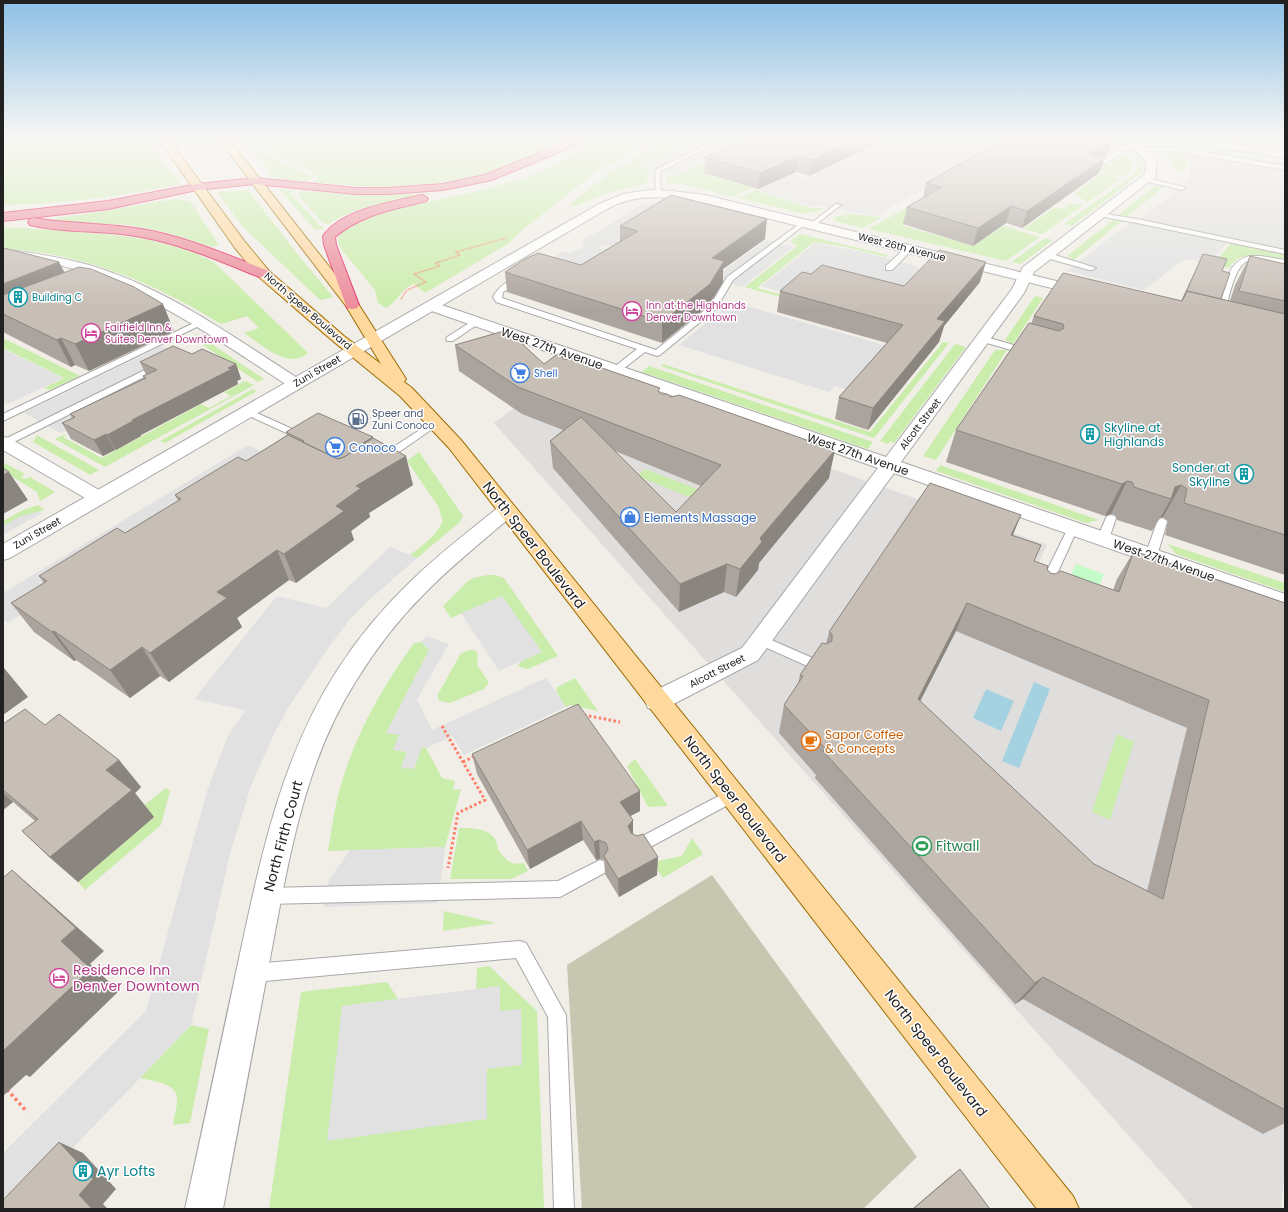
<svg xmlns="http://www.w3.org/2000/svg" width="1288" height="1212" font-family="Poppins,sans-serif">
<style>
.residential{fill:#dfdedd}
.construction{fill:#c6c7b1}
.grass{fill:#caedab}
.park{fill:#c3fcc9}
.parking{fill:#e1e1e1}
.water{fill:#a5d2e1}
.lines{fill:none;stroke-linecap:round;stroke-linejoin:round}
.service-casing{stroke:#a8a8a8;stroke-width:2}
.minor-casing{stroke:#a8a8a8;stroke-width:2}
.tertiary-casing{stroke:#a8a8a8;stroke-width:2}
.primary-casing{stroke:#9d6d00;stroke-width:2}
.motorway-casing{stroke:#e41f5d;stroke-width:2}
.path-far2{stroke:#ff7e6a;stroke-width:1.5;stroke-dasharray:1 1;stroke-linecap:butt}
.path-far1{stroke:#ff7e6a;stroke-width:3;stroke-dasharray:2.5 2.5;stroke-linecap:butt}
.path{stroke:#ff7e6a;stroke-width:3.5;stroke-dasharray:3 3;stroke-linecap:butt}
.service{fill:#fff;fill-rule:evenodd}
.minor{fill:#fff;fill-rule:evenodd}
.tertiary{fill:#fff;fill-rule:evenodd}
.primary{fill:#ffd89e;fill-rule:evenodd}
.motorway{fill:#ec8b9b;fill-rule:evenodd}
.wall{fill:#aba39d;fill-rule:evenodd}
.shaded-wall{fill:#8b857f}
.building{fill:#c7beb6;stroke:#8b857f;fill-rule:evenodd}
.labels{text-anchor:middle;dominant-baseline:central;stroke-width:3;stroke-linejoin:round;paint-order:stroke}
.far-street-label{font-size:10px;fill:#212121;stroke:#fff}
.far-culture-label{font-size:10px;fill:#0d838f;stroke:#fff;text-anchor:start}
.far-hotel-label{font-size:10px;fill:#b23c85;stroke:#fff;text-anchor:start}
.far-shop-label{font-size:10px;fill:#366cbe;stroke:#fff;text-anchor:start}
.far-service-label{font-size:10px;fill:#4e5e75;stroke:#fff;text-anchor:start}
.street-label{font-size:12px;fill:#212121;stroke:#fff}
.culture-label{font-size:12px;fill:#0d838f;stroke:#fff;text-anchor:start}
.shop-label{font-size:12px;fill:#366cbe;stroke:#fff;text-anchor:start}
.food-label{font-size:12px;fill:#c56008;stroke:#fff;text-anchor:start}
.near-street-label{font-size:14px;fill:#212121;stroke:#fff}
.near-leisure-label{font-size:14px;fill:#27864d;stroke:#fff;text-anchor:start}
.near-hotel-label{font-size:14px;fill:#b23c85;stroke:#fff;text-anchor:start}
.near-culture-label{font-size:14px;fill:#0d838f;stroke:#fff;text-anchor:start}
</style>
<rect width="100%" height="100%" fill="#f1eee7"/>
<!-- residential -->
<path class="residential" d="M561,373L1047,545L1028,585L1285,683V1166L1281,1209H1194L494,423Z"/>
<!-- construction -->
<path class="construction" d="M712,875L917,1157L863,1209H582L567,965Z"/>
<!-- grass -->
<path class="grass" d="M3,141H148L180,184C121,196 63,204 3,205Z
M244,141H253L268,155L314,177L306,182L276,179L260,161L257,155L247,146Z
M260,141H562C543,150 525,161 504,168C444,189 375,190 312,182L319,178L317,174L274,155Z
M596,141H651L596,172L521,231L509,243L425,293L414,284C400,289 399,301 386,308L378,303L375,290L341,249L338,242L340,232L356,221L383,212L482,190L528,177L549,167Z
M663,141H694L641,167L650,170L646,184L610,192L576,206L569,205L612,171Z
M1145,141H1169L1263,157V159L1180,145L1178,148L1154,147Z
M1162,152L1179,153L1188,163L1185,170L1176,172L1172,160Z
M716,155L729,161L702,173L752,188L733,197L681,184L665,183L667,175L674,177Z
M1136,155H1139L1144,164L1142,173L1072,226L1064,224L1134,174L1137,166L1135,160Z
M1132,156C1127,166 1137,166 1122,177L1104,172V171L1099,169L1119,157Z
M1101,174L1121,178L1087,203L1075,193Z
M1155,186L1164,187L1125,218L1118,215Z
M281,189L294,190L290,193L320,226L324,227L321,230L314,229L280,190Z
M248,190L299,256L333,297L320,300L243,227L217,192Z
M756,190L810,208H824L819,211L805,214L738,198Z
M302,191L372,195L437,193C405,199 355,205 329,224L323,223L297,194Z
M174,199L190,201L219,245L212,247L164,232L129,225L57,222L55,220L57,218L116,209Z
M918,201L933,205L901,225L973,246L1004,226L1040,237L1006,261L869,229Z
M1070,204L1084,205L1042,234L1023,229L1055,207L1063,209Z
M848,214L882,217L863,228L835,221V217Z
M1113,220L1122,221L1074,260L1067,256Z
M3,227L91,232L148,239L191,251L214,262L308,353C288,371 261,344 244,333L259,328L247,316L221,324C155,283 82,252 3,249Z
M800,234L888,255L886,257L846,247L814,242L757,288L875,321L935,341L745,287L797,246L790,241Z
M1045,238L1053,240L1021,264L1011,262Z
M1231,243L1285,255V260C1266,256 1242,248 1229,268L1195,261H1216Z
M1035,296L1043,298L1013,344L1005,340Z
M197,334L264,379L258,382L191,337Z
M3,338L80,376L50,390L44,388L64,378L3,348Z
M943,342L949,343L874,438L661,366L663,364L870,432Z
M955,344L966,347L894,443L890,441L888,444L880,441Z
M995,350H1007L936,460L923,456Z
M649,366L873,442L868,449L642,372Z
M245,381L254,385L105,467L55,439L66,434H67L63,437L102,458L201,404L209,408L231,396L224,392Z
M253,389L257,391L165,443L160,441Z
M37,435L99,470L90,475L33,442Z
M419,452L463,516L460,522L417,558L410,555C423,545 436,536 443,521L438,506L407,461Z
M3,462L25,474L21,477L25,479L30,477L55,492L40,501L37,492L3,471Z
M940,465L1099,520L1086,523L936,471Z
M645,469L710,494L702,502L637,476Z
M38,505L45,510L19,517L3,526V521L23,510Z
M1168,544L1285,583V592L1176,554Z
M488,575H495L504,578L558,656L528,669L523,668L518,666L520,662L541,652L502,596L451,618L443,606L468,581L473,578Z
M421,642L428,648V652L387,733L400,735L407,752L401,768L422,747L426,748L442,778L455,781L453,790L461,789L445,847L328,851C331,834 333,817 337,800C351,741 379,692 414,643Z
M470,650H475C479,655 478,658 477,665L488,681V684L484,689L450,703L440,701L437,696L461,653Z
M575,678L598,711L570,705L566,707L556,691L557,687Z
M1117,734L1134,742L1110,820L1092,812Z
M635,759L668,806L648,807L627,766Z
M166,788L170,791L161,825L85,890L78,882L154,817L142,807Z
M459,828C475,828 497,828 498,850C507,860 509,866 524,863L528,871L511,879H450Z
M692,838L703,854L663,878L652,862L682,856Z
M444,911L496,923L443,931Z
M489,966L537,1011L544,1209H269L301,992L387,982L398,999L342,1006L487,1069L521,1010L500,1012V986L476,989L477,968Z
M191,1025L209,1029L190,1123L173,1125C174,1116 178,1105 177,1097C175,1082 151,1081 140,1078Z"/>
<!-- park -->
<path class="park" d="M1076,564L1104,574L1094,598L1061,597Z"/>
<!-- parking -->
<path class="parking" d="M695,141H740L674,176L641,167Z
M884,141H1011L875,216L821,206L811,207L758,190L792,175L804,179L854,156L848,154L858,150L862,151Z
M1238,141H1285V148Z
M1182,146L1285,163V254L1229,241L1213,259L1183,260L1144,290L1067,271L1129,223L1137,221L1182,188L1189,175L1191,163L1182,150Z
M666,202L618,245L600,246V248L614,250L596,268L557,262L561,259L554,257L562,252L568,253L584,247L583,240L645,203Z
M766,240L793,247L742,287L713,278Z
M815,243L863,252L910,264L923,270L901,301L791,295L762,286Z
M732,302L887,346L849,390L835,386L829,392L679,345Z
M162,346L200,363L61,433L24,413Z
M3,349L63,378L8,404L3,402Z
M248,445L273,457L8,623L3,619V593Z
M36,512L42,513L3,535V526L19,517Z
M390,547L417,558L369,600L350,619L334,640L288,708L273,736L251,786L230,854L191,1025L14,1209H3V1153L146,1011L207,791L228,736L246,710L194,699L277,596L326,608Z
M502,596L542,652L499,671L461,613Z
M427,636L449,644L417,699L432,730L546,678L566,707L464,755L453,736L426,748L422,747L414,769L401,768L407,752L393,750L399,735L386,733L428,652V648L421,642Z
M445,847L438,903L324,907L329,880L350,850Z
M500,986V1011L521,1009L522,1065L487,1069V1119L327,1141L342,1006Z"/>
<!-- water -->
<path class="water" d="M1034,682L1050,689L1019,768L1002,761Z
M986,689L1014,701L1001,731L973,718Z"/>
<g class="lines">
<!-- service casing -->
<g class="service-casing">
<path id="service" d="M713,141H720L660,172L661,193L656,194L655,170Z
M1070,141H1080L1109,146L1182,148L1285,166V170L1182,152L1117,150L1120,152L1119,155L1091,172L1088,170L1089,169L1114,153L1107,149Z
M1146,178L1184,187L1185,188L1182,190L1144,181V179Z
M836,204L841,205L814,226H810V224Z
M1100,213L1137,219L1285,250V254L1137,223L1098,216L1097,215Z
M802,222L807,223L733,280L716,309L660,355L657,356L645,352L619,372H613L612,370L613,368L637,349L496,302L493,297C497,288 512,276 523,277V281L503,292L502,298L656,350L710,306L727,277Z
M906,247H912L913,249L892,270H886V266Z
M1043,253H1049L1096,268L1092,270H1089L1043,257Z
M1249,256H1261L1285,260V264C1274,262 1260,257 1248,261C1234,265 1228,302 1224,316L1223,318H1217L1216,316C1222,295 1225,262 1249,256Z
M474,320H480L481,322L453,341H447L446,339L447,337Z
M198,321H204L205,323L3,421V414Z
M980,337H986L1031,350L1032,352L1028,355L1025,354L980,341L979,339Z
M159,363L163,366L162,368L8,445H3V440Z
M248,409L299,432L301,434L299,436H293L245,414L243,412L245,410Z
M435,420L440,423L438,425L386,461H378L377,459L378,457Z
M1111,515L1115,516L1116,518L1109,539L1107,542H1099L1097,539L1106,518L1107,516Z
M1162,518L1166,520L1167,522L1157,556L1155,559H1147L1145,556L1157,522L1158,520Z
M1073,524L1077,525L1078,528L1051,587L1049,590L1045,591L1041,590L1039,587L1068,528L1069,525Z
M760,635L824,663L825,666L824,669L819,671L814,669L756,643L754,640L756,637Z
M732,789L737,790L739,795L737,800L643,851L638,853L633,851L630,846L633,841Z
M600,860L606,862L608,867L606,872L560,897L267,904L261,901L259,896L261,891L267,888L558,881Z
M520,941L526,943L566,1015L574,1209H554L548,1017L516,958L253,982L247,979L244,973L247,967L253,964Z"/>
</g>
<!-- minor casing -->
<g class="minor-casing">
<path id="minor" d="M1121,141C1137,139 1151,150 1157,165L1155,177L1034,272L1024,293L901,462L1285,594V610L894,473L758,660L666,708L657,711L648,708L645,701L648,694L742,648L878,468L426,309L424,306L426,303L431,302L436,303L886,457L1012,289L1023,267L1144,175C1153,154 1131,153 1121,141Z
M1192,141H1214L1285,152V158L1197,144Z
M3,249C32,253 61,257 89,265C167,288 235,338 302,381L304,384L302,387L296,389L290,387C224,344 157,296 81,271C55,263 29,260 3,257Z
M3,437L9,438L106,494L109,498L106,502L99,504L92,502L3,450Z
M507,504L514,506L517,510L514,514C483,541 451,566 423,595C398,620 375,650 356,681C303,764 288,864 270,959C254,1043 238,1126 223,1209H185C203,1127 221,1045 238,963C260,861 280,758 338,669C358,638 382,609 409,583C437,555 469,531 500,506Z"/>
</g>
<!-- tertiary casing -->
<g class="tertiary-casing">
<path id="tertiary" d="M649,190L672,191L705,195L1089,289L1091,292L1089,295L1084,296L705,203C672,197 637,192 607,209L10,558L3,560V544L599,204L623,194Z"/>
</g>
<!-- primary casing -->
<g class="primary-casing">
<path id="primary" d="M160,141H170L245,242L269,271L344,336L381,364L346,306L220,141H230L357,302L406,379L404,382L412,388L461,440L1073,1196L1079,1209H1037L449,448L400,396L334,342L259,277L235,248Z"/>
</g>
<!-- motorway casing -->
<g class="motorway-casing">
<path id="motorway" d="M569,141H582L581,143L492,180L443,190L388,194H356L255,184L197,190L108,209L3,221V213L108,201L197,184L255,178L356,188H388L443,184L485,175Z
M422,195L426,197L428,199L426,201C393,210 362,214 335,237L336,245L359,305L357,308L352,309L347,308L324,245L323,236C342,209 392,202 422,195Z
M34,218C69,224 105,223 141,229C185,236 227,255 269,271L271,274L269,277H259C217,260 175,241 129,235C96,230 62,233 30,225L28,222L30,219Z"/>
</g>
<!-- path-far2 -->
<path class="path-far2" d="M426,282L414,274L440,266L436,263L460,255L456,252L506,238
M401,299L407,290L426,282"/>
<!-- path-far1 -->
<path class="path-far1" d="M584,715L620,722
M442,726L485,800L458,813L448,868
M463,762L475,756"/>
<!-- path -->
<path class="path" d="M3,1085L27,1112"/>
<!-- service -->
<use href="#service" class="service"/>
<!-- minor -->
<use href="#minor" class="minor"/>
<!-- tertiary -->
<use href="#tertiary" class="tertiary"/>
<!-- primary -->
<use href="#primary" class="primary"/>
<!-- motorway -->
<use href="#motorway" class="motorway"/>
</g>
<!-- wall -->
<path class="wall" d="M732,141H882L809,176L796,172L758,189L704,173L705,157L731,146Z
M1108,154L1102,157L1099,173L1022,228L1006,223L973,246L903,224L907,207L923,198L926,183Z
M620,226L765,239L723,269V282L709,305L662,343L507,292L505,272L581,265L620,241Z
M3,248L59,262L64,272L174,331L89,371L75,365L71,367L3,332Z
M1203,254L1222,271L1221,299L1230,301L1235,285L1250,256L1285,264V575L1165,535L1168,521L1163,517L1160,518L1152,531L1117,520L1115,515L1111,514L1105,516L946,462L956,430L1031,324L1034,316L1181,301Z
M811,274L904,286L980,282L944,326L939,342L868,430L835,419L839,397L887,343L777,312L780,291Z
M455,345L544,364L562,354L563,358L564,360L660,392L661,394L671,397L829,478L759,563L758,570L736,597L724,592L679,612L553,468L550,441L563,430L522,414L459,371ZM615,451L701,486L676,512Z
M192,354L236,364L241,379L237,381L238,384L141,435V436L116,450H115L103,456L71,439L62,423L72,418L70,414L144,379L143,376L146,375L140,362Z
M286,432L373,437V438L413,485L369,513L370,517L351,531L354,540L296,583L289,580L237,618L242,627L169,682L160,676L130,698L76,660L74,661L34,632L11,603L44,583L39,576L125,533L178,501L175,495L246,461L287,435Z
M1021,515L1013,535L1041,545L1034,561L1047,569L1050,573L1113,590L1117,579L1134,551L1285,603V1123L1263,1134L1023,999L1015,1004L815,778L816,775L779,733L784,705L798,684L800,675L826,644L829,632ZM956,631L1187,728L1147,891L1094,864L920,701Z
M3,724L45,725L119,760L141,787L135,793L154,817L78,882L50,858L22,831L35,821L13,802L3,810Z
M472,754L640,791V811L630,816L633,834L657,875L619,897L605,874L604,860L600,859L596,860L583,840L530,869L477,774Z
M960,1169L990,1209H912L947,1179Z"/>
<!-- shaded-wall -->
<path class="shaded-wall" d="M853,141H882L809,176L812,160Z
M1109,141H1112L1108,154L1083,170L1089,154Z
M798,156L796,172L758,189L760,173Z
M1105,158L1099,173L1022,228L1027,211Z
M1011,206L1006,223L973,246L978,228Z
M767,219L765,239L723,269V282L709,305L662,343V322L712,258Z
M59,262L72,287L3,314V284Z
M986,262L980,282L944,326L939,342L868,430L873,408L937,319Z
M163,304L174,331L89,371L75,344Z
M61,338L75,365L71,367L57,340Z
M236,364L241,379L237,381L238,384L141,435V436L116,450L107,435L132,420Z
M106,434L115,450L103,456L94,440Z
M373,437L377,452L363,443Z
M835,450L829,478L759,563L758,570L736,597L740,569L760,538Z
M406,456L413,485L369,513L370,517L351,531L354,540L296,583L284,554L336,506L356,486Z
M9,472L28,500L3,514V475Z
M1127,481L1111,514L1105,516L1122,484Z
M1181,485L1163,517L1160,518L1171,499L1175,487Z
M1021,515L1009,544L1011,535Z
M277,550L289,580L237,618L242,627L169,682L150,653L217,592Z
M727,564L724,592L679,612L680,584Z
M967,603L956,631L907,727L918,699Z
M54,631L76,660L74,661L52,632Z
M142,647L160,676L130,698L110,670Z
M4,668L28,697L3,715V669Z
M119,760L141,787L135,793L154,817L78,882L50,857L106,770Z
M640,791V811L621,821L620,802Z
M3,793L13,802L3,810Z
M633,820V839L628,826Z
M581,821L583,840L530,869L527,850Z
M599,840L600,859L596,860L594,842Z
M658,857L657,875L619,897L618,879Z
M12,870L42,896L104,951L90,964L119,991L30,1077L26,1075L3,1096V1051L61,941Z
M1043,977L1023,999L1015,1004L1035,983Z
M59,1142L83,1153L116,1189L103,1204L108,1209H92L79,1195Z"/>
<!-- building -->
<path class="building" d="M744,141H853L812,160L798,156L760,173L705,157Z
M1001,141H1109L1089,154L1096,157L1099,156L1105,158L1027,211L1011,206L978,228L907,207L942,187L926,183Z
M671,195L767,219L712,258L724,261L710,284L662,322L505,272L525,259L538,253L581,265L638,231L620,226Z
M3,248L8,249L59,262L3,284Z
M939,250L986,262L937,319L945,321L873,408L839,397L903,325L780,291L802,272L811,274L822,265L904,286Z
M1203,254L1227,259L1222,271L1230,273L1221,299L1187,291L1183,299Z
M1250,256L1285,264V301L1239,291Z
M79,267L91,269L134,287L163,304L75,344L61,338L57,340L3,314V295Z
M1063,273L1182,301L1187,291L1285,314V535L1184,503L1187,489L1181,485L1175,487L1171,499L1134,487L1132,482L1127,481L1122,484L956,430L1029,323L1059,331L1064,328L1063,324L1034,316Z
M507,330L544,364L559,353L562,354V357L564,360L573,358L660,388L658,391L661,394H667L671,397L679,395L835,450L760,538L762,542L740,569L727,564L680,584L550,441L581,417L676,512L721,465L518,387L455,345Z
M173,346L192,354L202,349L236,364L228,368L232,369L132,420L133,421L107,435L106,434L94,440L62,423L75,417L70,414L146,378L143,376L157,370L140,362Z
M318,413L373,437L363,443L364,444L344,457L338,459L302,442L304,441L286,432Z
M288,435L338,459L344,457L373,438L406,456L356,486L361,488L336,506L344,511L284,554L277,550L217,592L227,598L150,653L142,647L110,670L54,631L52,632L11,603L47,581L39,576L117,528L125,533L181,499L175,495L238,457L246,461Z
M3,468L9,472L3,475Z
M930,483L1021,515L1011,535L1041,545L1034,561L1048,566L1047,569L1050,573L1055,574L1061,571L1119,592L1134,551L1285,603V1110L1043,977L1035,983L823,751L826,749L784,705L803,676L800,675L822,643L826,644L832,641V634L829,632ZM967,603L1209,700L1163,899L1094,864L918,699Z
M578,704L640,791L620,802L633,820L628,826L631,833L637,836L643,834L658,857L618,879L604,856L608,849L606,843L599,840L594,842L581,821L527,850L472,754Z
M25,709L45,725L59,714L119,760L106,770L132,790L50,857L22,831L38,819L3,790V724Z
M12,870L76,928L61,941L91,969L3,1051V878Z
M59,1142L93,1179L79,1195L92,1209H3V1200Z
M960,1169L990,1209H913Z"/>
<!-- sky -->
<linearGradient id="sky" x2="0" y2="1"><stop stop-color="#8dc0e5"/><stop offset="0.45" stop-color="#f9f7f4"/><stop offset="1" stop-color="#f9f7f4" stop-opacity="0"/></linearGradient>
<rect width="1288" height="310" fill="url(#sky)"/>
<!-- icons -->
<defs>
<g id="building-ring" transform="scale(1)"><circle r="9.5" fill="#fff" stroke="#0f9aa8" stroke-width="1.5"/><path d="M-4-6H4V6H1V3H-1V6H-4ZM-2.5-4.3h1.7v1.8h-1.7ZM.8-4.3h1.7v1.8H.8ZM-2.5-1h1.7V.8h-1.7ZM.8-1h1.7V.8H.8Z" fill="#0f9aa8"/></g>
<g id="hotel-ring" transform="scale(1)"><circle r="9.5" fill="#fff" stroke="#d1479c" stroke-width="1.5"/><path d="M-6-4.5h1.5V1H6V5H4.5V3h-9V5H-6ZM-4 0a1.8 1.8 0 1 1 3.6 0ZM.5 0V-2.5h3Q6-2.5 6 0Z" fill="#d1479c"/></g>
<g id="supermarket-ring" transform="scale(1)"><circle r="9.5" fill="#fff" stroke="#3f7fe0" stroke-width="1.5"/><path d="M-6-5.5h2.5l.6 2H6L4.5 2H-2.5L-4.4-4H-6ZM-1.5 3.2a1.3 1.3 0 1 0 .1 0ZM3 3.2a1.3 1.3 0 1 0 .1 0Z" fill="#3f7fe0"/></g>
<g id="fuel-ring" transform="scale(1)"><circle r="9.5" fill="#fff" stroke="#5c6f8a" stroke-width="1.5"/><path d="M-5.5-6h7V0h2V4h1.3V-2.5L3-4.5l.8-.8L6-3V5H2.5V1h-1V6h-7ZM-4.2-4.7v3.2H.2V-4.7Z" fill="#5c6f8a"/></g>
<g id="shop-ring" transform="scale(1)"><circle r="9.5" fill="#fff" stroke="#3f7fe0" stroke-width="1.5"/><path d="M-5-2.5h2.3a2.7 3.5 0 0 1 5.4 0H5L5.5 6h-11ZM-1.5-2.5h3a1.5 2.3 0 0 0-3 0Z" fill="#3f7fe0"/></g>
<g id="cafe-ring" transform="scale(1)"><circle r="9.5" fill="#fff" stroke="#e8710a" stroke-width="1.5"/><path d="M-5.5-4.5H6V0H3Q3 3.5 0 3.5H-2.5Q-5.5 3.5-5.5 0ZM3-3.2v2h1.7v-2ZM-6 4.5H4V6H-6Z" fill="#e8710a"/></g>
<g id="stadium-ring" transform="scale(1)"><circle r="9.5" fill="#fff" stroke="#2e9e5b" stroke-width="1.5"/><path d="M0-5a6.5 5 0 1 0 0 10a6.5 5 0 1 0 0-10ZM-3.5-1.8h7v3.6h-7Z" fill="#2e9e5b"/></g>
</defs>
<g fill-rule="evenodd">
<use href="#building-ring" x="18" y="297"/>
<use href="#hotel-ring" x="632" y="311"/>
<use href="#hotel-ring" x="91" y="333"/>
<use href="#supermarket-ring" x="520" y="373"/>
<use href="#fuel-ring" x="358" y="419"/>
<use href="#building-ring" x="1090" y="434"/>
<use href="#supermarket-ring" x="335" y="447"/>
<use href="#building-ring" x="1244" y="474"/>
<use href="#shop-ring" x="630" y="517"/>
<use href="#cafe-ring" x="811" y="741"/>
<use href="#stadium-ring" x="922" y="846"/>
<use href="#hotel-ring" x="59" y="978"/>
<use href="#building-ring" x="83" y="1171"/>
</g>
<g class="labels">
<!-- far-street labels -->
<g class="far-street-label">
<text transform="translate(902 247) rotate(14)">West 26th Avenue</text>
<text transform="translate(308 311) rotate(41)">North Speer Boulevard</text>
<text transform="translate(317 371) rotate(-30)">Zuni Street</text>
<text transform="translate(920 424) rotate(-53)">Alcott Street</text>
<text transform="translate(37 533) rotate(-30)">Zuni Street</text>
<text transform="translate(717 671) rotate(-27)">Alcott Street</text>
</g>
<!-- far-culture labels -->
<g class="far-culture-label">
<text x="32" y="297">Building C</text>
</g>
<!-- far-hotel labels -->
<g class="far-hotel-label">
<text x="646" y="305">Inn at the Highlands<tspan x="646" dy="12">Denver Downtown</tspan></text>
<text x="105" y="327">Fairfield Inn &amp;<tspan x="105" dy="12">Suites Denver Downtown</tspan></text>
</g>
<!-- far-shop labels -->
<g class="far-shop-label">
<text x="534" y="373">Shell</text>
</g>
<!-- far-service labels -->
<g class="far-service-label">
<text x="372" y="413">Speer and<tspan x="372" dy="12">Zuni Conoco</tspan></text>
</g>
<!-- street labels -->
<g class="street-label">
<text transform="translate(552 348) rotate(19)">West 27th Avenue</text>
<text transform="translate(858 454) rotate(19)">West 27th Avenue</text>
<text transform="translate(1164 560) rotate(19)">West 27th Avenue</text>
</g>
<!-- culture labels -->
<g class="culture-label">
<text x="1104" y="427">Skyline at<tspan x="1104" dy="14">Highlands</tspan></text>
<text x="1230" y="467" text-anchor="end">Sonder at<tspan x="1230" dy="14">Skyline</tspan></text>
</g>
<!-- shop labels -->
<g class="shop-label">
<text x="349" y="447">Conoco</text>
<text x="644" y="517">Elements Massage</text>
</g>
<!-- food labels -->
<g class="food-label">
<text x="825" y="734">Sapor Coffee<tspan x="825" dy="14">&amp; Concepts</tspan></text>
</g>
<!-- near-street labels -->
<g class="near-street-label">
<text transform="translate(534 545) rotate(52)">North Speer Boulevard</text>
<text transform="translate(735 799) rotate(52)">North Speer Boulevard</text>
<text transform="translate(283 836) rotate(-75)">North Firth Court</text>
<text transform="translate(936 1053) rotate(52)">North Speer Boulevard</text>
</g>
<!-- near-leisure labels -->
<g class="near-leisure-label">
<text x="936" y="846">Fitwall</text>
</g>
<!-- near-hotel labels -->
<g class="near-hotel-label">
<text x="73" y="970">Residence Inn<tspan x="73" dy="16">Denver Downtown</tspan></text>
</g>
<!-- near-culture labels -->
<g class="near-culture-label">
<text x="97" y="1171">Ayr Lofts</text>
</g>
</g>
<!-- border -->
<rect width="1288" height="1212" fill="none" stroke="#212121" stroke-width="8"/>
</svg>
